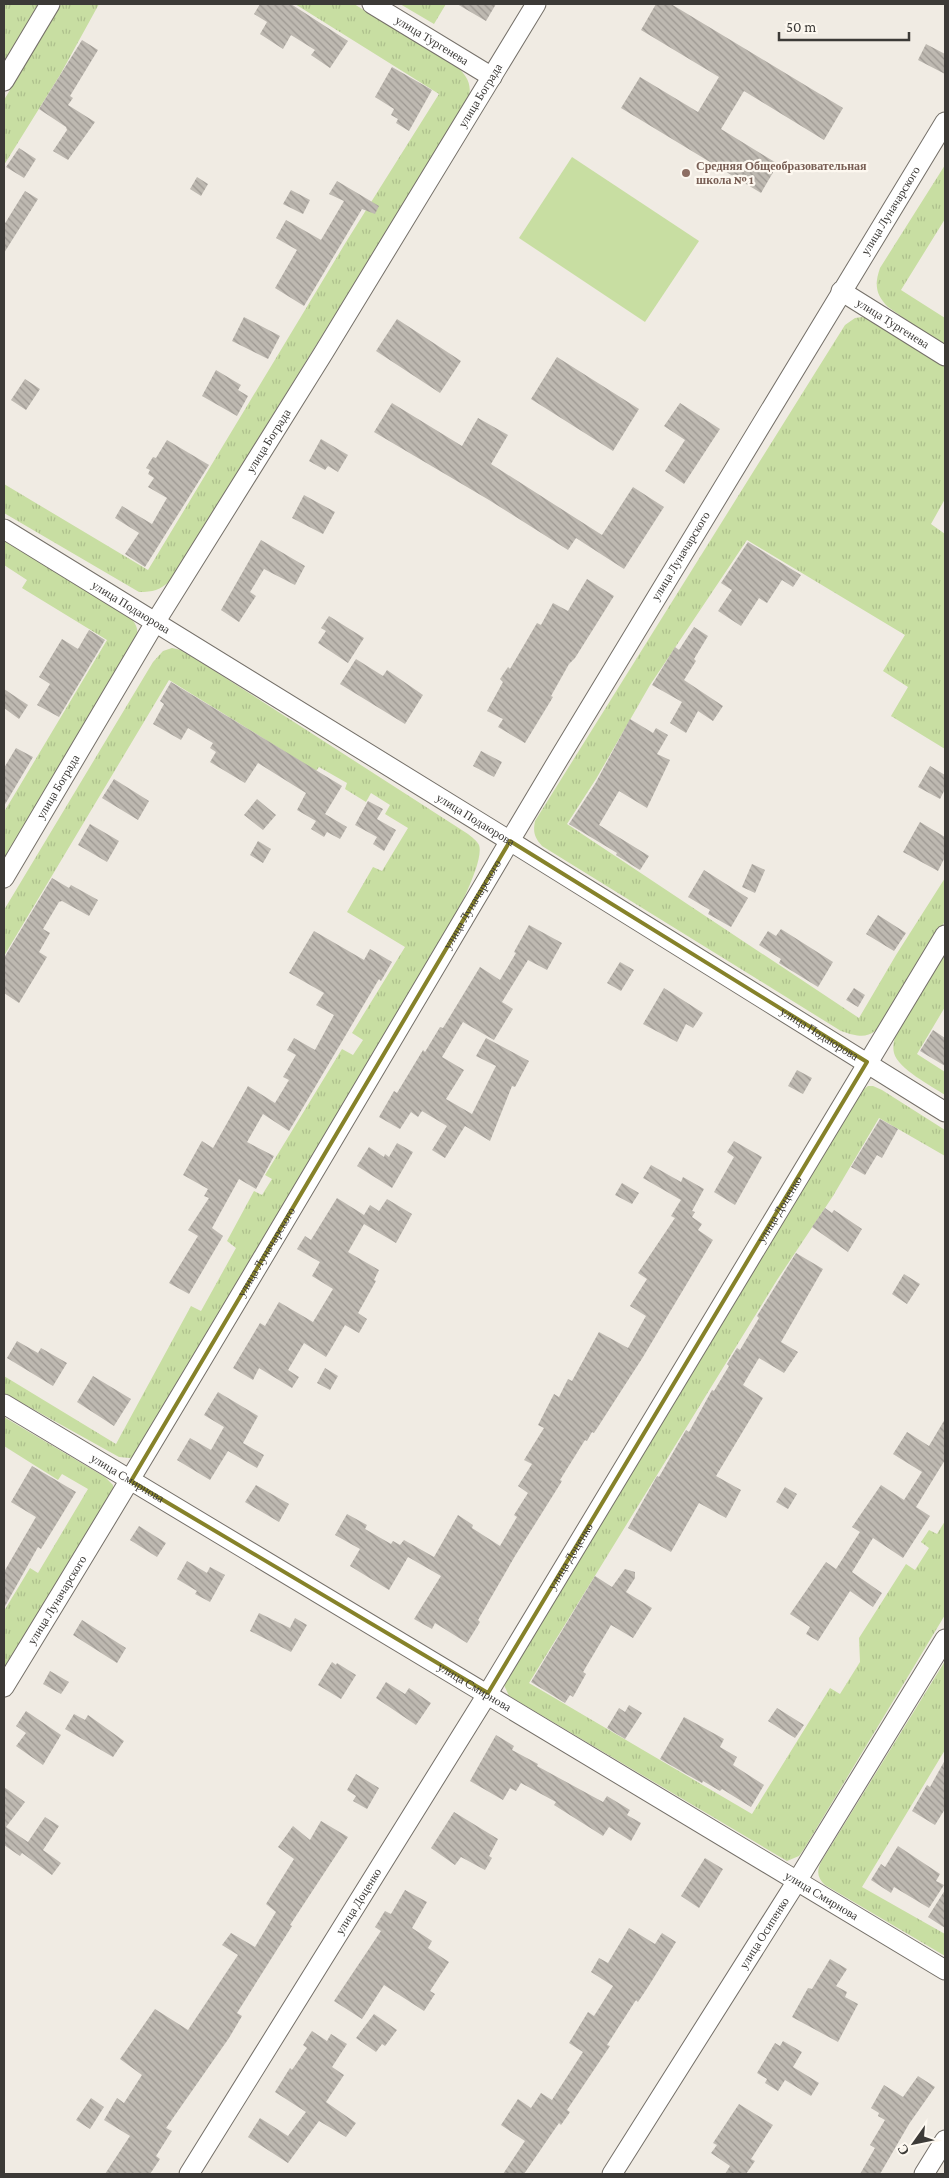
<svg xmlns="http://www.w3.org/2000/svg" width="949" height="2178" font-family="'Crimson Pro',serif">
<style>
.grass{fill:url(#grass-tufts)}
.garden{fill:#c8dea2}
.building{fill:url(#building-back-hatch)}
.lines{fill:none;stroke-linecap:round;stroke-linejoin:round}
.minor-casing{stroke:#757069;stroke-width:21}
.minor{stroke:#fff;stroke-width:19}
.marked{fill:none;stroke:#86822a;stroke-width:4;stroke-linejoin:round}
.education-dot{fill:#8d6e63;stroke:#fdf8f0;stroke-width:2}
.labels{text-anchor:middle;dominant-baseline:central;stroke-width:4.5;stroke-linejoin:round;paint-order:stroke}
.street-label{font-size:12px;fill:#3c3a37;stroke:#fdf8f0}
.education-label{font-size:12px;font-weight:bold;fill:#785e54;stroke:#fdf8f0;text-anchor:start}
</style>
<defs>
<pattern id="grass-tufts" width="24" height="20" patternUnits="userSpaceOnUse" patternTransform="scale(1.25)"><rect width="24" height="20" fill="#c8dea2"/><path d="M3 7l-1-3M5 7V3M7 7l1-3M15 17l-1-3M17 17v-4M19 17l1-3" fill="none" stroke="#adbf8c"/></pattern>
<pattern id="building-back-hatch" width="6" height="6" patternUnits="userSpaceOnUse" patternTransform="scale(1.25)"><rect width="6" height="6" fill="#beb9b1"/><path d="M-1 5l2 2M0 0l6 6M5-1l2 2" fill="none" stroke="#9c9791"/></pattern>
</defs>
<rect width="100%" height="100%" fill="#f0ebe3"/>
<!-- grass -->
<path class="grass" d="M4,4H45L4,75Z
M61,4H99L60,75L4,165V100Z
M295,4H354L455,65C467,75 473,85 468,100L170,581C160,590 153,592 139,592L4,513V484L148,570L346,242L439,94Z
M400,4H446L434,24Z
M945,165V219L901,290L945,318V347L888,307C876,295 874,285 880,268Z
M862,317L873,321L945,365V499L931,524L945,534V749L891,716L908,687L883,671L905,635L747,540L650,685L596,779L567,824L859,1018L896,955L945,878V921L888,1016C873,1037 866,1040 841,1031L542,846C534,837 533,832 535,821L845,325L855,318Z
M4,540L130,617C137,625 139,630 136,640L4,859V812L107,640L22,588L27,580L4,565Z
M172,648L181,650L207,666L468,834C472,837 477,841 479,845C485,862 452,922 444,939L137,1455L130,1458L119,1457L4,1393V1376L116,1444L191,1306L201,1311L236,1248L227,1241L254,1191L262,1195L272,1179L265,1175L342,1049L353,1055L363,1040L352,1033L405,947L347,912L373,867L382,871L408,828L385,814L390,805L371,793L366,802L345,789L347,783L319,767L316,771L169,680L4,956V910L153,662L163,651Z
M945,954V1007L917,1054L945,1072V1095C932,1086 898,1069 894,1053C892,1045 895,1037 897,1030Z
M868,1086H873L882,1090L945,1130V1156L879,1118L833,1196L777,1280L529,1683L752,1814L830,1688L840,1694L860,1662L859,1638L906,1564L915,1570L929,1548L921,1542L929,1530L937,1534L945,1521V1615L804,1849L799,1856L787,1861L509,1696L504,1685L505,1676L764,1248L863,1090Z
M4,1417L105,1477L113,1485V1496L4,1674V1611L30,1568L38,1573L88,1489L62,1474L58,1480L4,1446Z
M945,1661V1750L862,1887L945,1934V1956L825,1885C818,1878 816,1872 821,1862Z"/>
<!-- garden -->
<path class="garden" d="M572,157L699,241L645,322L519,238Z"/>
<!-- building -->
<path class="building" d="M260,4H291L348,41L330,68L311,55L315,50L291,35L283,49L260,34L267,22L254,14Z
M457,4H496L486,21Z
M656,4H671L843,108L824,140L744,91L721,129L778,164L761,193L621,108L640,77L698,112L719,77L641,30Z
M82,40L98,50L70,96L73,98L68,105L95,122L68,160L53,151L67,130L66,127L39,109Z
M926,44L945,54V74L918,60Z
M392,67L432,90L409,131L396,123L398,119L391,115L394,109L375,97Z
M19,148L36,159L24,178L6,167Z
M197,177L208,184L201,196L190,189Z
M337,181L379,206L375,214L362,209L304,306L275,288L297,250L276,238L286,220L321,240L344,201L329,194Z
M291,190L310,200L303,214L283,204Z
M25,191L38,199L4,253V225Z
M244,317L280,336L268,359L232,341Z
M397,319L461,361L440,393L376,351Z
M557,357L639,409L613,451L531,399Z
M216,370L241,385L238,390L248,396L237,416L202,396Z
M25,379L40,389L26,410L11,400Z
M392,403L462,446L478,418L508,435L491,464L602,535L633,487L664,507L624,569L576,538L568,550L489,500L374,432Z
M680,403L720,429L684,484L665,471L685,440L664,426Z
M321,439L348,455L338,472L328,466L325,470L309,461Z
M167,440L209,465L145,567L125,554L139,533L115,518L122,506L152,524L167,498L148,487L154,478L148,474L150,470L146,468L153,457L156,458Z
M304,495L335,512L323,534L292,518Z
M261,540L305,566L295,585L264,569L250,592L256,596L239,622L221,610Z
M748,542L801,575L793,587L782,580L767,603L759,598L741,626L718,611L732,590L721,583Z
M587,579L614,596L575,658L569,664L551,696L553,697L525,743L498,727L503,719L487,711L503,682L500,679L508,667L510,669L537,623L541,625L553,603L568,611Z
M329,616L364,638L348,663L318,643L326,631L321,628Z
M694,627L708,636L694,659L696,661L684,680L723,706L713,721L698,711L686,733L670,723L682,702L652,685L675,647L679,650Z
M89,630L105,640L59,717L37,705L50,684L39,677L62,639L78,649Z
M356,659L383,676L387,670L423,695L405,724L340,684Z
M171,682L342,786L325,814L347,827L340,839L327,832L324,837L311,829L316,821L297,810L306,793L258,763L245,783L210,762L216,752L210,748L213,743L188,728L181,740L153,724L164,704L160,701Z
M4,689L28,705L19,719L4,708Z
M630,719L653,733L656,728L668,735L657,754L670,760L647,808L619,791L599,825L649,856L640,870L616,855L617,853L569,824L595,784Z
M16,748L33,757L4,806V768Z
M481,751L502,762L494,777L473,766Z
M930,766L945,775V789L940,799L918,787Z
M114,779L149,801L138,820L102,798Z
M257,799L276,815L263,830L244,815Z
M368,801L383,809L377,819L396,830L384,851L373,844L377,837L355,825Z
M920,822L945,837V857L938,871L903,852Z
M90,824L119,841L107,862L78,845Z
M258,841L271,849L263,863L250,855Z
M752,864L765,870L755,893L742,887Z
M704,870L748,898L731,927L708,914L710,910L688,897Z
M52,878L69,888L71,885L98,900L89,916L62,901L59,902L43,929L50,933L39,952L47,957L19,1003L4,993V958Z
M878,915L906,933L894,951L866,934Z
M529,925L562,943L547,970L528,960L502,1002L513,1009L494,1040L463,1022L442,1057L464,1070L446,1099L472,1114L496,1066L476,1056L486,1038L529,1061L515,1087L512,1086L490,1141L465,1126L445,1158L432,1150L447,1126L422,1111L418,1117L411,1112L400,1129L379,1117L394,1091L397,1093L423,1050L425,1052L440,1027L443,1028L480,967L500,980L516,953L514,952Z
M781,929L833,962L818,987L779,963L781,959L759,945L768,931L776,936Z
M314,931L364,960L370,949L392,962L381,981L379,979L289,1131L263,1114L247,1142L274,1156L256,1189L239,1179L212,1228L223,1236L189,1294L169,1283L198,1236L188,1230L209,1198L204,1196L208,1189L183,1175L202,1141L213,1148L248,1086L275,1103L289,1080L283,1077L296,1055L287,1050L294,1038L315,1050L334,1015L316,1005L324,993L289,973Z
M620,962L634,970L621,991L607,983Z
M664,988L703,1013L693,1028L686,1024L677,1042L643,1024Z
M854,988L865,995L858,1007L846,1000Z
M933,1030L945,1038V1066L920,1051Z
M797,1070L812,1078L803,1094L788,1086Z
M880,1119L898,1129L882,1158L877,1155L865,1175L851,1167Z
M734,1141L762,1157L735,1205L714,1192L734,1157L727,1152Z
M397,1143L413,1152L392,1188L357,1166L369,1147L384,1157L385,1154L389,1157Z
M651,1165L681,1182L683,1177L704,1189L692,1211L695,1212L692,1217L702,1224L698,1230L713,1240L643,1357L594,1433L592,1432L587,1441L585,1440L560,1480L562,1481L515,1556L478,1620L480,1622L467,1643L435,1623L432,1629L414,1619L441,1576L408,1557L389,1590L350,1566L360,1549L335,1535L347,1514L367,1525L365,1529L391,1544L393,1541L400,1545L404,1540L434,1557L458,1515L473,1525L472,1528L500,1546L517,1517L514,1515L528,1493L518,1486L532,1464L524,1460L544,1428L538,1425L554,1394L559,1397L568,1379L572,1381L599,1332L628,1348L646,1316L630,1306L647,1279L638,1273L675,1218L671,1216L681,1200L643,1178Z
M622,1183L639,1193L632,1204L615,1195Z
M337,1198L364,1215L370,1205L379,1211L387,1199L412,1214L396,1243L364,1224L348,1252L379,1270L374,1280L376,1281L358,1313L367,1319L359,1333L345,1325L326,1357L304,1343L288,1370L299,1377L292,1388L259,1368L253,1380L233,1368L260,1323L265,1326L279,1302L313,1322L333,1289L312,1276L320,1262L297,1249L305,1236L311,1240Z
M825,1208L832,1213L834,1210L862,1229L848,1252L812,1227Z
M796,1253L823,1269L781,1342L798,1352L784,1373L759,1358L743,1385L763,1398L716,1476L741,1490L726,1518L699,1503L671,1552L628,1528L657,1476L659,1477L686,1430L689,1432L712,1390L714,1391L729,1366L727,1364L737,1348L740,1350L759,1318L757,1316Z
M904,1274L920,1284L907,1304L892,1294Z
M17,1341L38,1353L41,1348L67,1363L53,1386L7,1358Z
M325,1368L338,1376L330,1390L317,1383Z
M93,1376L131,1399L114,1426L77,1402Z
M218,1392L258,1416L243,1443L264,1455L257,1468L228,1451L210,1480L177,1460L190,1438L211,1450L224,1427L204,1415Z
M945,1419V1460L916,1507L930,1516L903,1558L873,1538L852,1572L882,1593L873,1607L850,1591L818,1641L806,1634L810,1627L790,1614L826,1562L836,1569L860,1532L852,1527L881,1485L904,1500L922,1472L893,1454L907,1432L929,1446Z
M32,1466L76,1492L41,1549L38,1547L4,1608V1572L36,1517L11,1502Z
M256,1485L289,1504L279,1522L245,1502Z
M785,1487L797,1494L788,1509L776,1502Z
M139,1526L166,1543L157,1557L130,1540Z
M187,1561L207,1573L210,1567L225,1575L210,1602L195,1594L197,1591L177,1579Z
M625,1569L635,1572V1578L626,1592L652,1608L633,1638L611,1625L583,1672L586,1674L573,1697L570,1695L565,1703L531,1682L595,1576L612,1587Z
M259,1613L290,1628L295,1618L307,1625L291,1652L250,1631Z
M82,1620L126,1648L117,1663L73,1635Z
M332,1662L336,1665L337,1663L356,1675L341,1699L318,1685Z
M50,1671L69,1682L61,1694L43,1684Z
M386,1682L405,1694L409,1688L431,1703L416,1725L376,1698Z
M629,1705L642,1713L625,1739L607,1728L619,1708L625,1712Z
M777,1708L804,1725L795,1738L768,1721Z
M26,1711L61,1735L43,1765L16,1746L26,1733L16,1726Z
M74,1714L85,1720L88,1715L124,1741L113,1757L65,1729Z
M684,1717L724,1739L720,1747L737,1757L733,1765L764,1785L751,1807L722,1789L720,1791L703,1781L702,1783L660,1759Z
M496,1735L514,1746L512,1750L538,1764L537,1766L603,1802L607,1796L630,1810L627,1815L641,1823L631,1841L609,1827L603,1836L554,1805L556,1802L521,1783L516,1791L510,1788L503,1800L470,1781Z
M945,1760V1809L935,1825L912,1811L927,1785L930,1787Z
M356,1774L379,1788L367,1809L353,1801L356,1796L347,1790Z
M4,1787L25,1802L6,1827L28,1842L45,1817L59,1826L43,1850L61,1863L52,1875L22,1853L20,1856L4,1845Z
M454,1812L498,1839L489,1856L492,1858L485,1870L461,1857L455,1865L431,1848Z
M321,1821L348,1837L290,1925L292,1926L237,2013L242,2016L229,2038L166,2128L172,2131L156,2156L160,2159L150,2174H105L130,2136L104,2120L117,2098L124,2103L142,2075L120,2059L155,2009L188,2030L238,1955L222,1945L231,1933L255,1947L276,1912L266,1904L294,1859L278,1847L293,1826L310,1840Z
M898,1846L940,1874L936,1881L944,1885L929,1908L894,1887L891,1893L871,1880L881,1864L885,1867Z
M705,1858L723,1869L699,1908L681,1896Z
M405,1890L427,1902L412,1928L432,1941L428,1948L449,1962L430,1991L435,1994L424,2011L384,1985L362,2019L334,2001L381,1931L375,1927L385,1911L391,1914Z
M945,1890V1928L928,1917Z
M629,1928L655,1944L662,1933L676,1942L648,1987L638,2002L636,2000L607,2045L610,2046L567,2110L570,2112L561,2125L559,2123L524,2174H503L525,2141L501,2125L518,2099L531,2108L541,2093L552,2100L583,2052L569,2043L588,2012L594,2016L613,1986L591,1972L599,1958L608,1963Z
M830,1959L847,1969L836,1986L847,1992L845,1997L858,2004L838,2042L792,2017L808,1988L812,1989Z
M374,2014L397,2030L385,2046L382,2044L376,2052L356,2038Z
M312,2031L327,2041L331,2034L347,2044L332,2067L344,2075L326,2102L356,2123L346,2137L319,2121L288,2163L248,2137L260,2118L288,2136L306,2112L275,2092L290,2068L292,2070L307,2048L303,2045Z
M783,2041L802,2052L793,2067L819,2083L811,2096L785,2080L778,2091L765,2083L767,2079L757,2073L775,2043L780,2046Z
M918,2076L935,2087L909,2124L880,2174H860L875,2148L870,2145L885,2120L878,2116L879,2113L871,2108L884,2085L903,2097Z
M91,2098L104,2107L90,2129L76,2120Z
M739,2104L773,2125L751,2159L755,2161L746,2174H725L730,2166L711,2153L717,2145L713,2143Z"/>
<g class="lines">
<!-- minor casing -->
<g class="minor-casing">
<g id="minor">
<path id="s1" d="M372,4L492,77"/>
<path d="M4,81L50,4"/>
<path id="s2" d="M841,291L945,356"/>
<path id="s3" d="M4,529L510,841L945,1112"/>
<path id="s4" d="M4,878L156,621L324,352L536,4"/>
<path id="s5" d="M4,1404L945,1970"/>
<path id="s6" d="M4,1687C175,1408 341,1126 508,844C652,602 798,361 945,122"/>
<path id="s7" d="M189,2174L488,1693L945,935"/>
<path id="s8" d="M612,2174L797,1881L945,1639"/>
<path d="M924,2174L945,2140"/>
</g>
</g>
<!-- minor -->
<use href="#minor" class="minor"/>
</g>
<!-- marked area -->
<path class="marked" d="M510,841L867,1062L488,1693L131,1481Z"/>
<!-- markers -->
<circle class="education-dot" cx="686" cy="173" r="5"/>
<g class="labels">
<!-- street labels -->
<g class="street-label">
<text stroke="none"><textPath href="#s1" startOffset="70">улица Тургенева</textPath></text>
<text stroke="none"><textPath href="#s4" startOffset="916">улица Бограда</textPath></text>
<text stroke="none"><textPath href="#s6" startOffset="1722">улица Луначарского</textPath></text>
<text stroke="none"><textPath href="#s2" startOffset="61">улица Тургенева</textPath></text>
<text stroke="none"><textPath href="#s4" startOffset="511">улица Бограда</textPath></text>
<text stroke="none"><textPath href="#s6" startOffset="1318">улица Луначарского</textPath></text>
<text stroke="none"><textPath href="#s3" startOffset="149">улица Подаюрова</textPath></text>
<text stroke="none"><textPath href="#s4" startOffset="106">улица Бограда</textPath></text>
<text stroke="none"><textPath href="#s3" startOffset="554">улица Подаюрова</textPath></text>
<text stroke="none"><textPath href="#s6" startOffset="912">улица Луначарского</textPath></text>
<text stroke="none"><textPath href="#s3" startOffset="959">улица Подаюрова</textPath></text>
<text stroke="none"><textPath href="#s7" startOffset="1131">улица Доценко</textPath></text>
<text stroke="none"><textPath href="#s6" startOffset="508">улица Луначарского</textPath></text>
<text stroke="none"><textPath href="#s5" startOffset="144">улица Смирнова</textPath></text>
<text stroke="none"><textPath href="#s7" startOffset="726">улица Доценко</textPath></text>
<text stroke="none"><textPath href="#s6" startOffset="102">улица Луначарского</textPath></text>
<text stroke="none"><textPath href="#s5" startOffset="549">улица Смирнова</textPath></text>
<text stroke="none"><textPath href="#s5" startOffset="954">улица Смирнова</textPath></text>
<text stroke="none"><textPath href="#s7" startOffset="321">улица Доценко</textPath></text>
<text stroke="none"><textPath href="#s8" startOffset="285">улица Осипенко</textPath></text>
</g>
<!-- education labels -->
<g class="education-label">
<text x="696" y="166">Средняя Общеобразовательная<tspan x="696" dy="14">школа № 1</tspan></text>
</g>
</g>
<!-- border -->
<rect width="949" height="2178" fill="none" stroke="#3c3a37" stroke-width="10"/>
<!-- north arrow -->
<g transform="translate(914 2143) rotate(237)" stroke="#fdf8f0" stroke-width="4" paint-order="stroke">
<path d="M0-4L9 19L0 12L-9 19Z" fill="#3c3a37"/>
<text y="-8" font-size="14" font-weight="bold" text-anchor="middle" fill="#3c3a37">С</text>
</g>
<!-- scale -->
<path d="M779 32v8h130v-8" fill="none" stroke="#3c3a37" stroke-width="2.5"/>
<text x="786" y="32" font-size="15" fill="#3c3a37" stroke="#fdf8f0" stroke-width="4" paint-order="stroke">50 m</text>
</svg>
